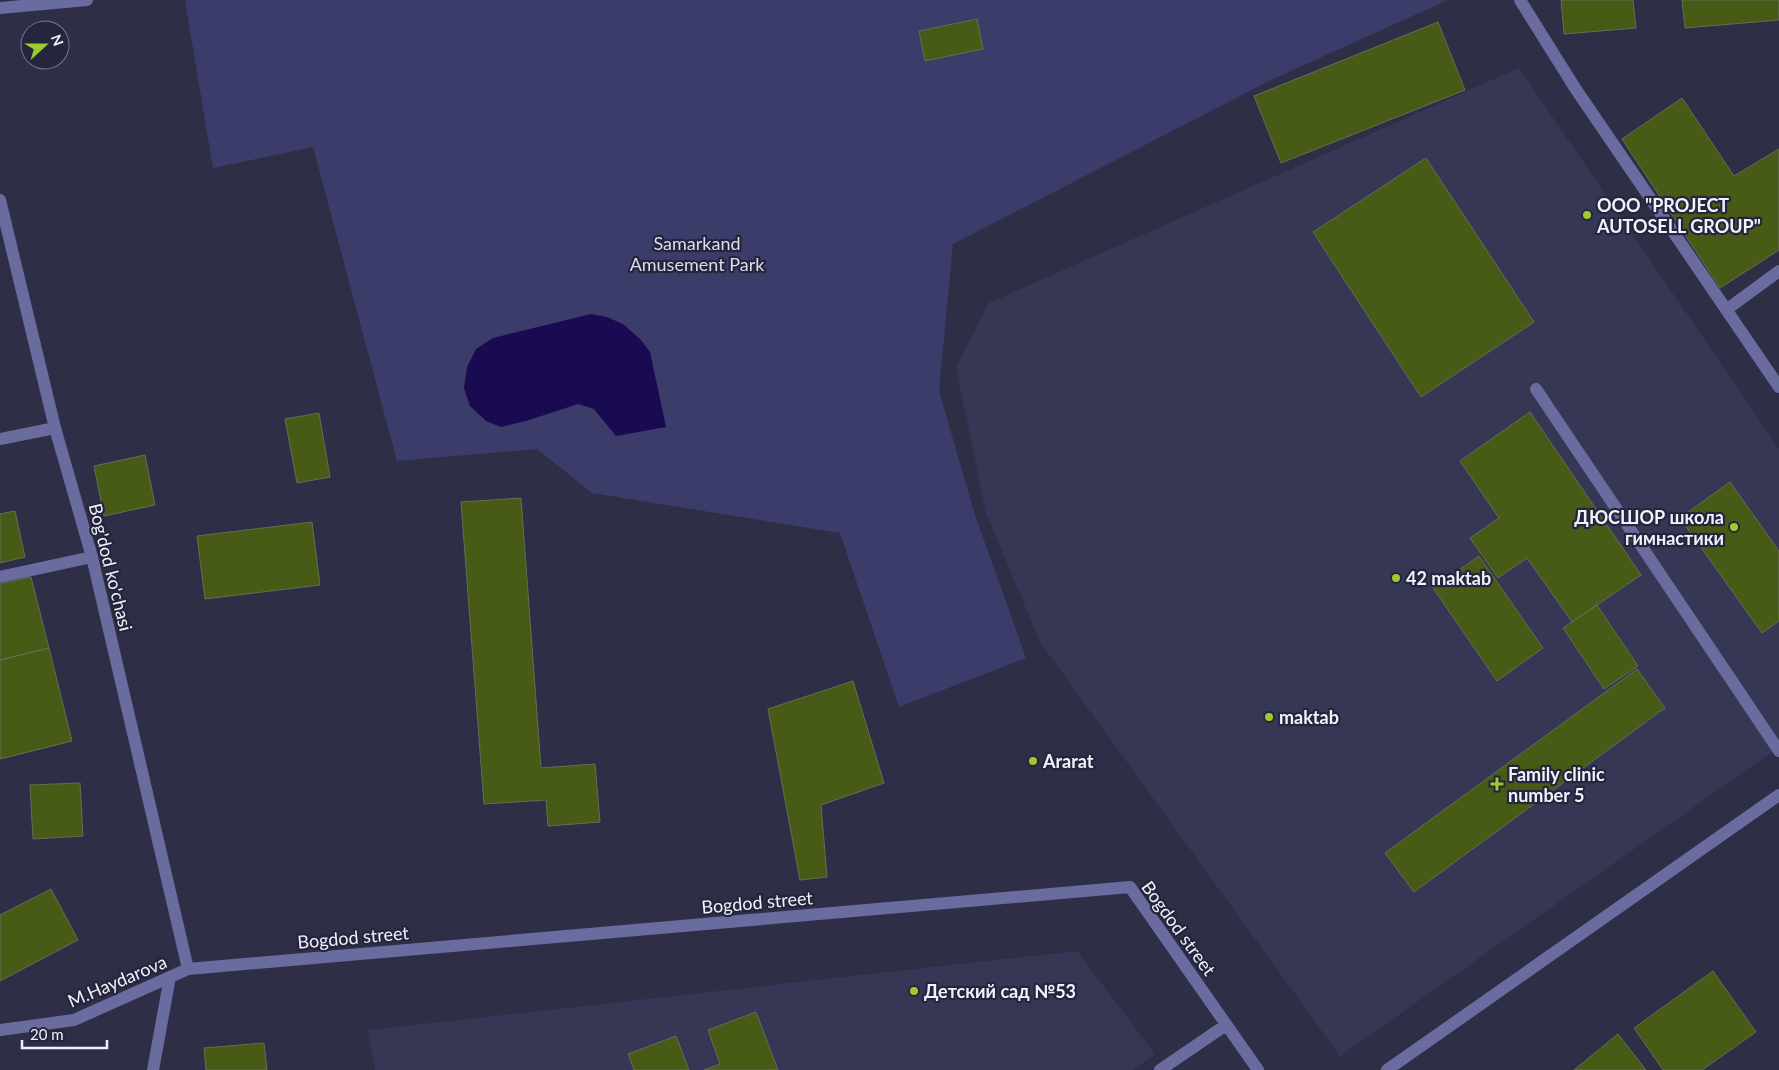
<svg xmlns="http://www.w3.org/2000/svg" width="1779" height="1070" font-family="Lato,sans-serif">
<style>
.built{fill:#363755}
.green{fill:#3b3c69}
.water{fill:#1a0a52}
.building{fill:#475b17;stroke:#646e53}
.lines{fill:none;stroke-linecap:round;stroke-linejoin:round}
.minor{stroke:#6a6ca0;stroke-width:12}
.poi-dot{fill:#9fca2d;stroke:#25253c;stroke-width:2}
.labels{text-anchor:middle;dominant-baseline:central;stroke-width:4.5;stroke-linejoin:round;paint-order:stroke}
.poi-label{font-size:18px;font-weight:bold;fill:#f1f2fe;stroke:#25253c;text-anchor:start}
.park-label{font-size:18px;fill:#dbddf3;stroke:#25253c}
.street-label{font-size:18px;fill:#f1f2fe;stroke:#25253c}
</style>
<rect width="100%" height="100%" fill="#2e2f47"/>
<!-- built -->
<path class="built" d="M1519,68L1779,449V747L1340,1056L1040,642L986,513L956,368L989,303Z
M1077,951L1155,1054L1133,1070H375L368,1030Z"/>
<!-- green -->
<path class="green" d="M185,0H1448L1273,79L953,244L939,391L975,515L1026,658L899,707L840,533L592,493L537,449L397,461L313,147L213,168Z"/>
<!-- water -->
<path class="water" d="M591,314L607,317L623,324L640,339L650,352L666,427L616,436L594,409L578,404L526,421L501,427L486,421L470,406L464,388L467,367L476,349L493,338Z"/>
<!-- building -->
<path class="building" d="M1561,0H1633L1636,28L1564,34Z
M1682,0H1779V20L1685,28Z
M977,19L983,49L925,61L919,31Z
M1438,22L1465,90L1281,163L1254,96Z
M1682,98L1734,176L1779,149V250L1720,288L1622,139Z
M1426,158L1534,322L1421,397L1313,232Z
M1530,412L1641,575L1572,622L1527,558L1498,578L1470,538L1499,518L1460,461Z
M319,413L330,477L297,483L285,419Z
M145,455L155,505L104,516L94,466Z
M1730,482L1779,551V621L1762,633L1680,518Z
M521,498L541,768L595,764L600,822L548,826L546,800L484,804L461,502Z
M15,511L25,557L0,563V514Z
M312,522L320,585L205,599L197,536Z
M1479,556L1543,648L1497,681L1433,588Z
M31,577L49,648L0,660V584Z
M1597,605L1638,666L1604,689L1563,628Z
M49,648L72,741L0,759V660Z
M1637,669L1665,708L1414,892L1385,853Z
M853,681L884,783L821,805L827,877L800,880L768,709Z
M80,783L83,836L33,839L30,785Z
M51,889L78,940L0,981V915Z
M1713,971L1756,1032L1702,1070H1663L1634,1028Z
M756,1012L778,1070H704L720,1064L708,1030Z
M1618,1034L1646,1070H1574Z
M676,1036L689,1070H634L628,1054Z
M264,1043L267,1070H206L204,1048Z"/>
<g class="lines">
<!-- minor -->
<path class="minor" d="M1520,0L1575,88L1779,387
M0,8L87,0
M0,200L55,428L92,557L188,969L1130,887L1258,1070
M1726,310L1779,271
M1536,389L1779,751
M0,439L55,428
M0,577L92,557
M0,1030L74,1020L188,969
M153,1070L170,977
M1160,1070L1226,1025
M1387,1070L1779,795"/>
</g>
<!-- markers -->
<g class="poi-dot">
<circle cx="1587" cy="215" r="5"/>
<circle cx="1734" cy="527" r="5"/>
<circle cx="1396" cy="578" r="5"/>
<circle cx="1269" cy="717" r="5"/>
<circle cx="1033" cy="761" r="5"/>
<path d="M1494.5 776.5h5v5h5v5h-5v5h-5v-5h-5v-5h5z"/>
<circle cx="914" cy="991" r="5"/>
</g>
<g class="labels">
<!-- poi labels -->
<g class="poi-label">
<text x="1597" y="205">OOO "PROJECT<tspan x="1597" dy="21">AUTOSELL GROUP"</tspan></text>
<text x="1724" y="517" text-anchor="end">ДЮСШОР школа<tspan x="1724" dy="21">гимнастики</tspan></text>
<text x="1406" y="578">42 maktab</text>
<text x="1279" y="717">maktab</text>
<text x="1043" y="761">Ararat</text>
<text x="1508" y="774">Family clinic<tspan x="1508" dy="21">number 5</tspan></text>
<text x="924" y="991">Детский сад №53</text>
</g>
<!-- park labels -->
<g class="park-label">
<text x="697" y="243">Samarkand<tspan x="697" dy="21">Amusement Park</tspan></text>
</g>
<!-- street labels -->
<g class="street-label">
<text transform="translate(111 567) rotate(76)">Bog'dod ko'chasi</text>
<text transform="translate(757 902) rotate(-5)">Bogdod street</text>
<text transform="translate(1179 928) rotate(54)">Bogdod street</text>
<text transform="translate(353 937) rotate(-5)">Bogdod street</text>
<text transform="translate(117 981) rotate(-23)">M.Haydarova</text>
</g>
</g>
<!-- north arrow -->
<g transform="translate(45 45) rotate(69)"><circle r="24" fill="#25253c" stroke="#77778a"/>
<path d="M0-4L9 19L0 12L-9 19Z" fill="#9fca2d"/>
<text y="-8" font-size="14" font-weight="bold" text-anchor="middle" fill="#f1f2fe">N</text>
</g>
<!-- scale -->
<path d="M22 1040v8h85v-8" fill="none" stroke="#f1f2fe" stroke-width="2.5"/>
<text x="30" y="1040" font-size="15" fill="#f1f2fe" stroke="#25253c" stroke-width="4" paint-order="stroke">20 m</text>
</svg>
